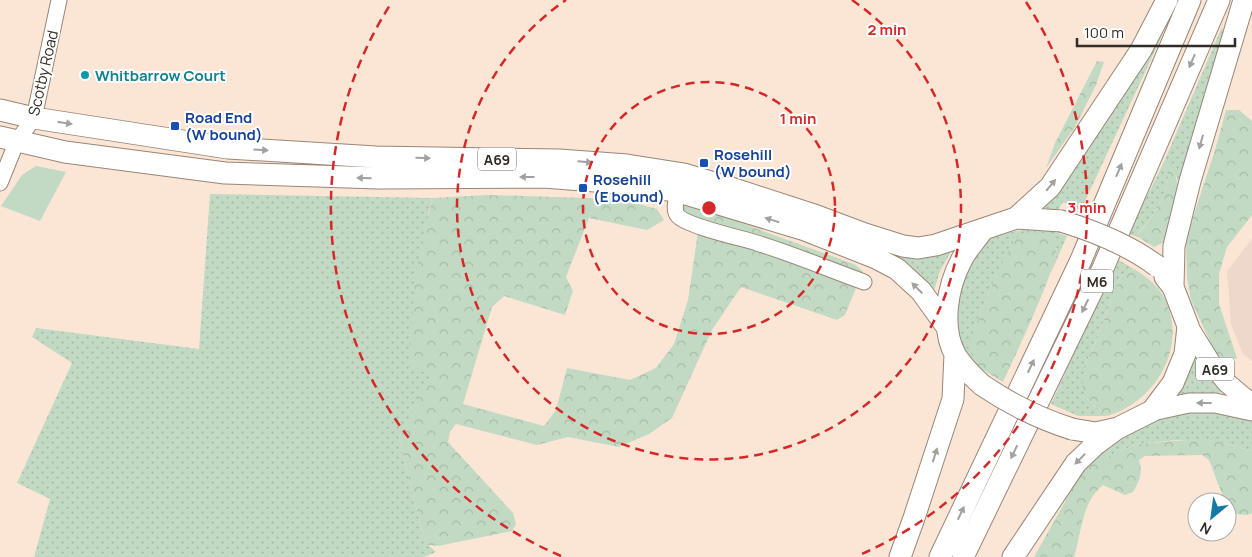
<svg xmlns="http://www.w3.org/2000/svg" width="1252" height="557" font-family="Manrope,sans-serif">
<style>
.commercial{fill:#edd8cb}
.grass{fill:url(#grass-dots)}
.forest{fill:url(#forest-crowns)}
.green{fill:#c2dac3}
.lines{fill:none;stroke-linecap:round;stroke-linejoin:round}
.minor-casing{stroke:#998677;stroke-width:17}
.major-casing{stroke:#998677;stroke-width:21}
.highway-casing{stroke:#998677;stroke-width:23}
.minor{stroke:#fff;stroke-width:15}
.major{stroke:#fff;stroke-width:19}
.highway{stroke:#fff;stroke-width:21}
.highway-bridge-casing{stroke:#998677;stroke-width:23;stroke-linecap:butt}
.highway-bridge{stroke:#fff;stroke-width:21}
.oneway{fill:#a3a09d}
.ring{fill:none;stroke:#d62828;stroke-width:2.5;stroke-dasharray:9 6}
.culture-dot{fill:#0f9aa8;stroke:#fff;stroke-width:2}
.transit-dot{fill:#1a4fb4;stroke:#fff;stroke-width:2}
.labels{text-anchor:middle;dominant-baseline:central;stroke-width:4;stroke-linejoin:round;paint-order:stroke}
.shield{fill:#fff;stroke:#706b66;stroke-width:1}
.shield-label{font-size:14px;font-weight:bold;fill:#332b25}
.street-label{font-size:15px;fill:#332b25;stroke:#fff}
.culture-label{font-size:15px;font-weight:bold;fill:#0d838f;stroke:#fff;text-anchor:start}
.transit-label{font-size:15px;font-weight:bold;fill:#164399;stroke:#fff;text-anchor:start}
.centre{fill:#d62828;stroke:#fff;stroke-width:2.5}
.ring-label{font-size:15px;text-anchor:middle;font-weight:bold;fill:#d62828;stroke:#fff;stroke-width:4;stroke-linejoin:round;paint-order:stroke}
</style>
<defs>
<pattern id="grass-dots" width="8" height="8" patternUnits="userSpaceOnUse" patternTransform="scale(1.25)"><rect width="8" height="8" fill="#c2dac3"/><path d="M2 2h.1M6 6h.1" fill="none" stroke="#a7bba7" stroke-width="1.8" stroke-linecap="round"/></pattern>
<pattern id="forest-crowns" width="20" height="18" patternUnits="userSpaceOnUse" patternTransform="scale(1.25)"><rect width="20" height="18" fill="#c2dac3"/><path d="M2 6a3 3 0 1 1 6 0M12 15a3 3 0 1 1 6 0" fill="none" stroke="#a7bba7"/></pattern>
</defs>
<rect width="100%" height="100%" fill="#fbe6d5"/>
<!-- commercial -->
<path class="commercial" d="M1252,239V361L1243,354L1231,325L1227,271Z"/>
<!-- grass -->
<path class="grass" d="M1175,0L1160,40L1080,212L1063,202L1058,210L1035,208Z
M1222,27L1223,33L1181,194L1177,177L1164,166C1166,170 1169,174 1168,177C1167,198 1151,220 1138,233V237L1128,234L1163,164Z
M210,194L432,198L428,214L431,376L399,438L423,535L428,545L436,552L424,557H34L50,499L17,483L72,363L32,337L36,328L199,349Z
M1038,227L1067,236L1051,273L1057,248L996,275L973,332L975,365L959,350L949,292L980,243L1004,233Z
M954,247L940,271L933,294L895,264L897,252Z
M1117,259L1134,269L1125,273L1118,281L1097,339L1084,367L1087,399L1107,416H1078L1051,404Z
M1192,348L1208,376L1221,391L1219,394L1196,393L1170,400Z
M1191,407L1252,420V451L1221,442L1178,440L1136,444L1111,456L1088,460L1117,434Z"/>
<!-- forest -->
<path class="forest" d="M1097,61L1104,62L1096,85L1075,127L1046,168L1055,143Z
M1226,110H1239L1252,121V215L1227,247L1219,274V304L1237,358L1226,362L1218,359L1191,300L1187,278L1186,239L1215,150Z
M1171,161L1181,194L1166,241L1154,247L1138,237V234C1151,220 1167,198 1168,177C1169,174 1166,170 1164,166L1166,162Z
M488,195L587,198L628,201L657,209L664,220L647,230L589,218L566,277L573,291L565,315L504,296L492,307L463,404L544,426L556,410L567,368L630,380L656,368L674,344L688,300L698,232L680,213L683,202L854,264L863,271L845,315L837,320L741,287L712,330L672,418L649,434L619,447L568,437L537,445L456,424L450,432L448,442L513,513L516,524L512,531L438,546L428,545L423,535L399,438L430,376L408,363L416,271L432,198Z
M1028,230C1040,231 1052,234 1056,247C1060,263 1012,362 1003,382L975,365L970,350L973,332L996,275L1015,239Z
M1134,269C1144,275 1156,284 1162,294C1191,342 1157,402 1107,416L1087,399L1082,386L1084,367L1097,339L1118,281L1125,273Z
M1200,439L1221,442L1252,451V513L1247,515L1235,514L1227,506V502H1225L1209,460L1202,455L1145,456L1139,460C1143,473 1140,480 1133,492L1125,495L1103,485C1081,503 1082,532 1074,557H1034L1066,500L1069,485L1088,460L1110,456L1136,444Z"/>
<!-- green -->
<path class="green" d="M36,166L66,172L40,221L1,206L22,175Z"/>
<g class="lines">
<!-- minor casing -->
<g class="minor-casing">
<path id="minor" d="M0,183L17,141L34,118L59,0
M681,183C679,192 671,208 678,216C687,226 741,238 757,243C793,254 828,269 864,282"/>
</g>
<!-- major casing -->
<g class="major-casing">
<path id="major" d="M1188,326L1211,363L1227,383L1252,404
M1152,411L1189,403H1215L1252,411"/>
</g>
<!-- highway casing -->
<g class="highway-casing">
<path id="highway" d="M0,110L34,118L228,148L376,157L559,160L627,165L684,174L731,188L817,216L865,234L903,246L918,248L936,245L1016,218L1061,221
M0,137L65,152L225,173L378,178L544,177L633,184L679,192L805,230L876,258L897,269L921,291L947,327
M1016,218L1050,187L1141,50L1167,0
M1173,287L1174,246L1190,181L1244,0
M982,385C972,376 963,367 956,356C940,328 947,287 962,259C967,249 976,240 982,231
M1072,429L1096,433L1118,428L1152,411L1173,383L1185,354L1188,326L1173,287L1165,277
M900,557L914,518L953,399L955,354
M940,557L1081,260L1190,0
M963,557L1103,268L1219,0
M1013,557L1076,463L1096,444L1115,430"/>
</g>
<!-- minor -->
<use href="#minor" class="minor"/>
<!-- major -->
<use href="#major" class="major"/>
<!-- highway -->
<use href="#highway" class="highway"/>
<!-- highway-bridge casing -->
<g class="highway-bridge-casing">
<path id="highway-bridge" d="M1061,221C1094,231 1129,245 1157,266
M982,385C1010,404 1040,419 1072,429"/>
</g>
<!-- highway-bridge -->
<use href="#highway-bridge" class="highway-bridge"/>
</g>
<!-- one-way arrows -->
<defs><path id="oneway-solid" d="M-6-.8H1V-3.2L6.5 0L1 3.2V.8H-6Z" transform="scale(1.25)"/></defs>
<g class="oneway">
<use href="#oneway-solid" transform="translate(1192 61) rotate(113)"/>
<use href="#oneway-solid" transform="translate(65 123) rotate(9)"/>
<use href="#oneway-solid" transform="translate(1201 142) rotate(106)"/>
<use href="#oneway-solid" transform="translate(261 150) rotate(4)"/>
<use href="#oneway-solid" transform="translate(423 158) rotate(1)"/>
<use href="#oneway-solid" transform="translate(585 162) rotate(5)"/>
<use href="#oneway-solid" transform="translate(1119 170) rotate(-67)"/>
<use href="#oneway-solid" transform="translate(527 177) rotate(180)"/>
<use href="#oneway-solid" transform="translate(364 178) rotate(-178)"/>
<use href="#oneway-solid" transform="translate(1051 185) rotate(-50)"/>
<use href="#oneway-solid" transform="translate(772 220) rotate(-163)"/>
<use href="#oneway-solid" transform="translate(917 288) rotate(-135)"/>
<use href="#oneway-solid" transform="translate(1085 306) rotate(116)"/>
<use href="#oneway-solid" transform="translate(1031 366) rotate(-65)"/>
<use href="#oneway-solid" transform="translate(1204 403) rotate(-180)"/>
<use href="#oneway-solid" transform="translate(1014 452) rotate(116)"/>
<use href="#oneway-solid" transform="translate(935 455) rotate(-72)"/>
<use href="#oneway-solid" transform="translate(1080 459) rotate(134)"/>
<use href="#oneway-solid" transform="translate(961 513) rotate(-65)"/>
</g>
<!-- distance rings -->
<g class="ring">
<circle cx="709" cy="208" r="126"/>
<path d="M852 0A252 252 0 1 1 566 0"/>
<path d="M561 556A378 378 0 0 1 392 2M1026 2A378 378 0 0 1 857 556"/>
</g>
<!-- markers -->
<circle class="culture-dot" cx="85" cy="75" r="5"/>
<g class="transit-dot">
<rect x="170" y="121" width="10" height="10" rx="2.5"/>
<rect x="699" y="158" width="10" height="10" rx="2.5"/>
<rect x="578" y="183" width="10" height="10" rx="2.5"/>
</g>
<g class="labels">
<!-- shield labels -->
<g class="shield">
<rect x="478" y="147.5" width="38" height="23" rx="4"/>
<rect x="1081" y="269.5" width="32" height="23" rx="4"/>
<rect x="1196" y="357.5" width="38" height="23" rx="4"/>
</g>
<g class="shield-label">
<text x="497" y="159">A69</text>
<text x="1097" y="281">M6</text>
<text x="1215" y="369">A69</text>
</g>
<!-- street labels -->
<g class="street-label">
<text transform="translate(43 73) rotate(-77)">Scotby Road</text>
</g>
<!-- culture labels -->
<g class="culture-label">
<text x="95" y="75">Whitbarrow Court</text>
</g>
<!-- transit labels -->
<g class="transit-label">
<text x="185" y="117">Road End<tspan x="185" dy="17">(W bound)</tspan></text>
<text x="714" y="154">Rosehill<tspan x="714" dy="17">(W bound)</tspan></text>
<text x="593" y="179">Rosehill<tspan x="593" dy="17">(E bound)</tspan></text>
</g>
</g>
<circle cx="709" cy="208" r="8" class="centre"/>
<g class="ring-label">
<text x="887" y="35">2 min</text>
<text x="798" y="124">1 min</text>
<text x="1087" y="213">3 min</text>
</g>
<!-- north arrow -->
<g transform="translate(1212 517) rotate(209)"><circle r="24" fill="#ffffff" stroke="#adaaa8"/>
<path d="M0-4L9 19L0 12L-9 19Z" fill="#1679a5"/>
<text y="-8" font-size="14" font-weight="bold" text-anchor="middle" fill="#332b25">N</text>
</g>
<!-- scale -->
<path d="M1077 38v8h158v-8" fill="none" stroke="#332b25" stroke-width="2.5"/>
<text x="1084" y="38" font-size="15" fill="#332b25" stroke="#ffffff" stroke-width="4" paint-order="stroke">100 m</text>
</svg>
